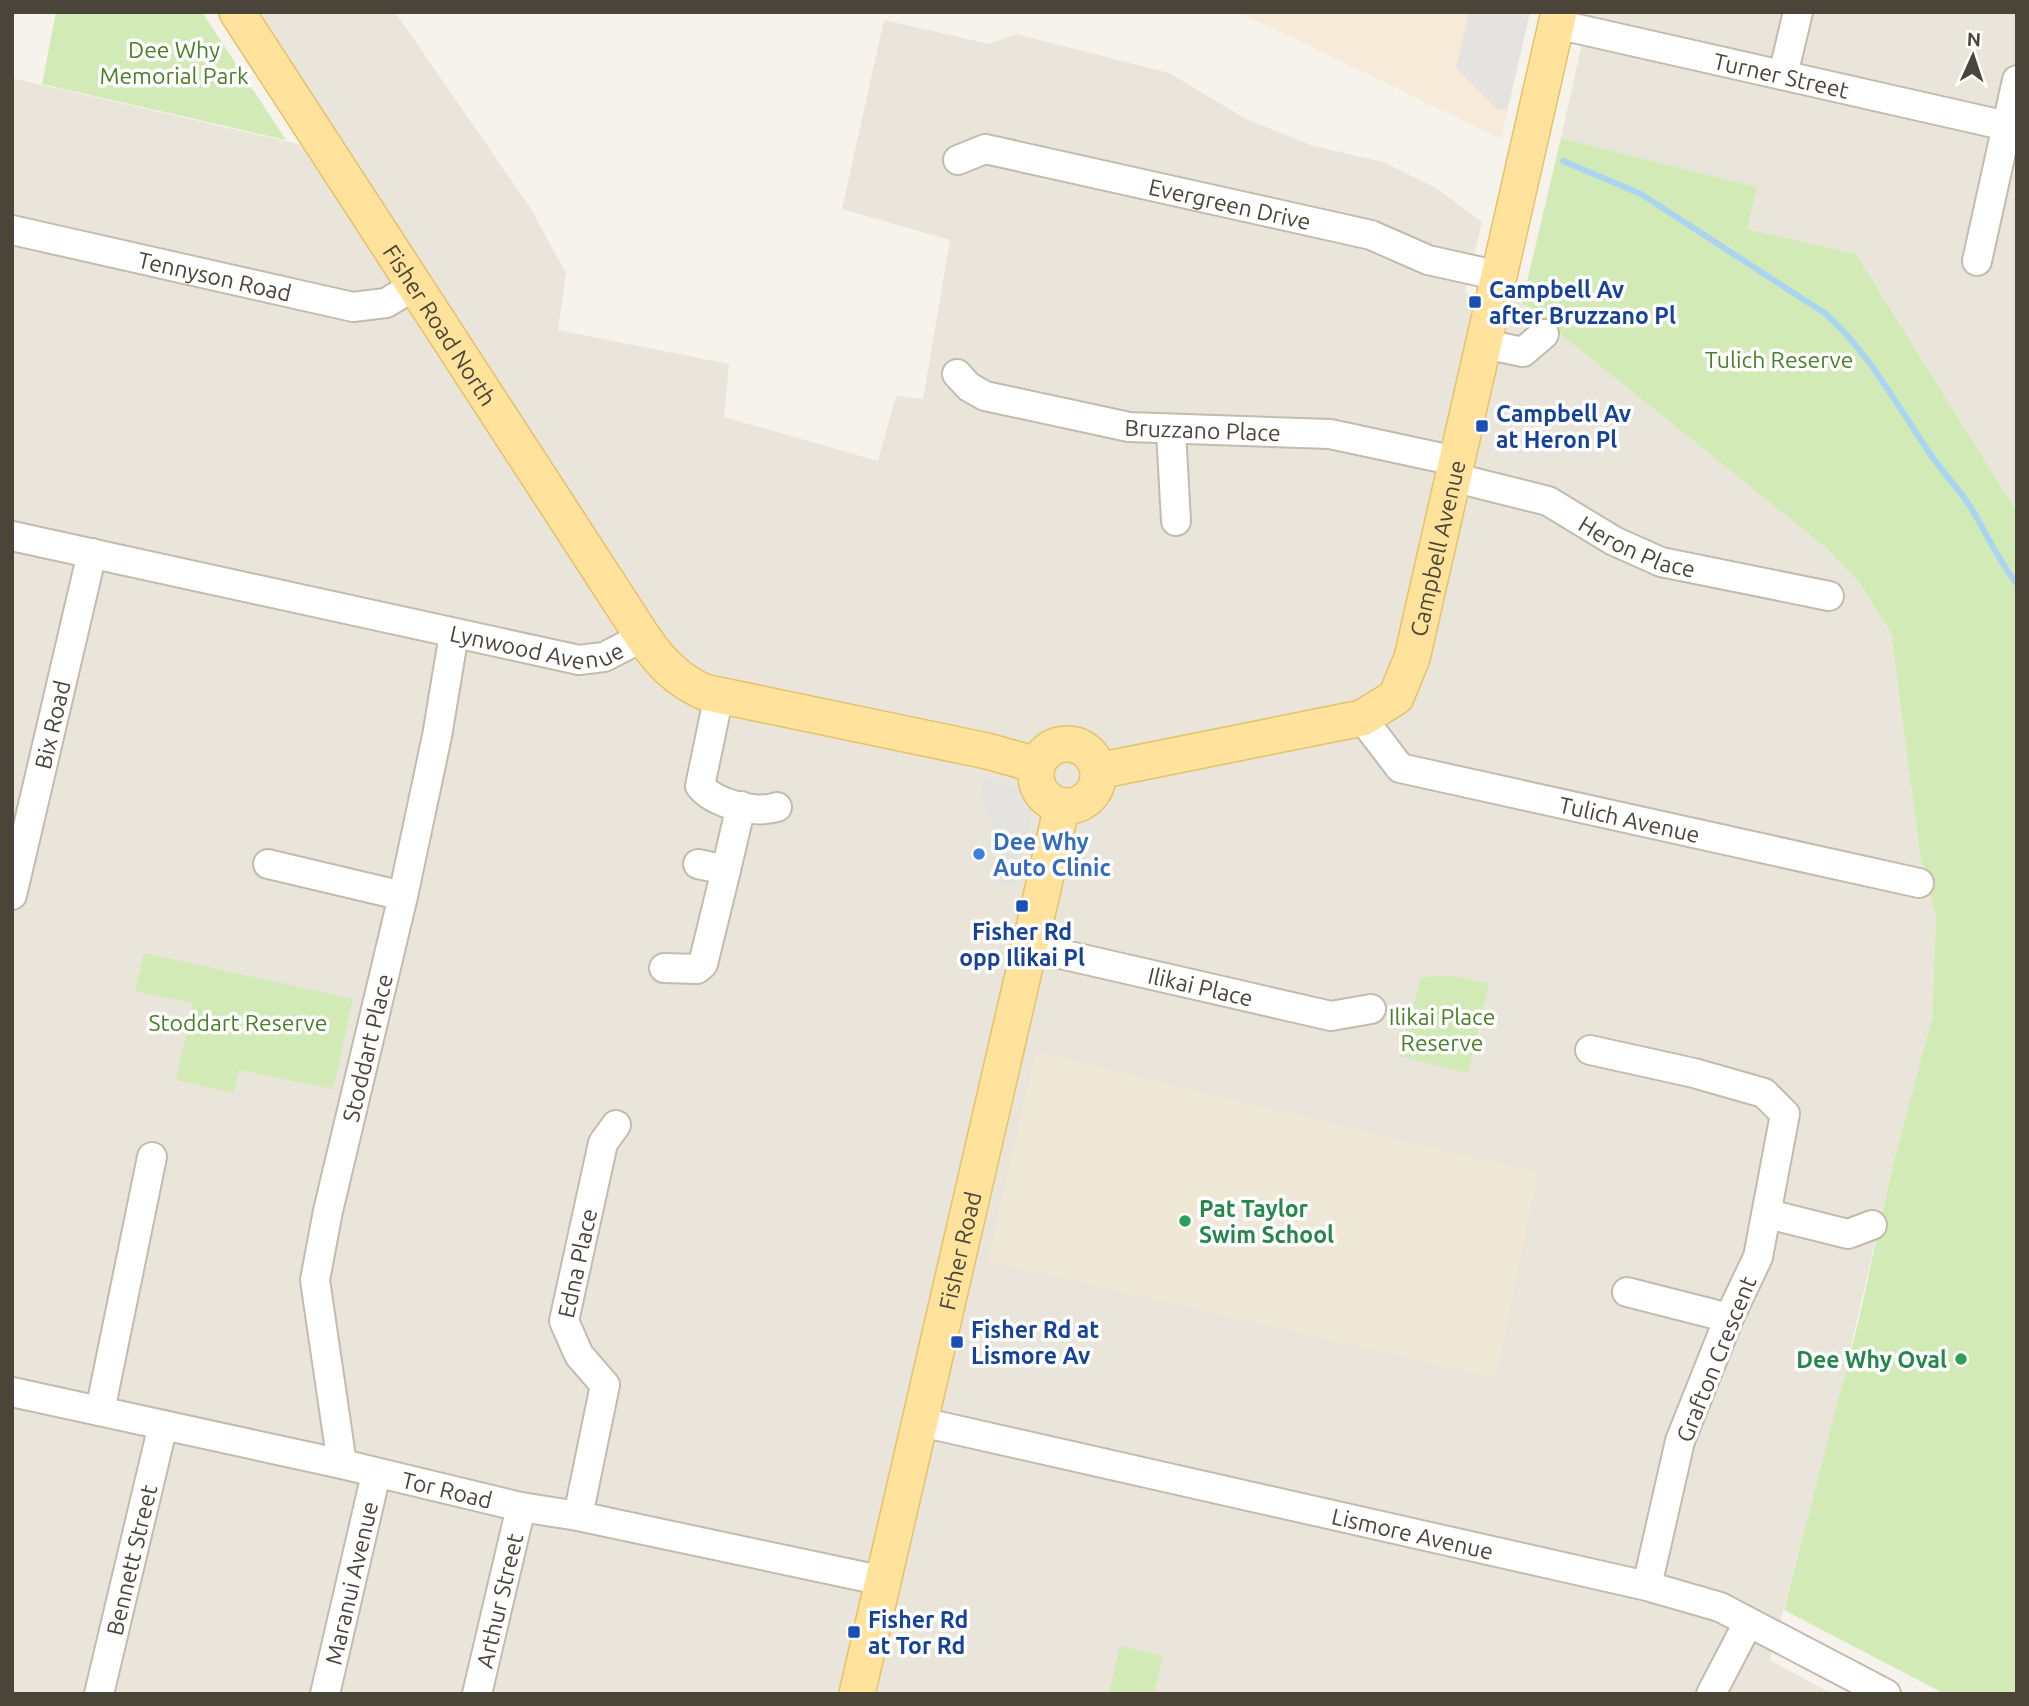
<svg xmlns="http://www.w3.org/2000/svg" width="2029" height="1706" font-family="Ubuntu,sans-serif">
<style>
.residential{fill:#eae5da}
.commercial{fill:#f7ead8}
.education{fill:#efe8d6}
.green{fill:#d2eab5}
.parking{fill:#e5e3e0}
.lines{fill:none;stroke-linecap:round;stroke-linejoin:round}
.stream{stroke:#a9d4f2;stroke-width:6}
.minor-casing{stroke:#c2bbae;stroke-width:32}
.major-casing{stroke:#e6c16a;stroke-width:38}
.minor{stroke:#fff;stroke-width:28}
.major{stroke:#ffe39c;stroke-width:35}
.transit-dot{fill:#1a4fb4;stroke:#fff;stroke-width:2.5}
.shop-dot{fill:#3f7fe0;stroke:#fff;stroke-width:2.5}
.leisure-dot{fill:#2e9e5b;stroke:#fff;stroke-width:2.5}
.labels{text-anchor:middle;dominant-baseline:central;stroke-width:7;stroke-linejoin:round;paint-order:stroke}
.park-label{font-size:23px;fill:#4a7f2a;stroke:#fff}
.street-label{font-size:23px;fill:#4b4439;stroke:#fff}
.transit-label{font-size:23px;font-weight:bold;fill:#164399;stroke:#fff;text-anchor:start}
.shop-label{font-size:23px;font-weight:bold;fill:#366cbe;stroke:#fff;text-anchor:start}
.leisure-label{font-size:23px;font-weight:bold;fill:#27864d;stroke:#fff;text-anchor:start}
</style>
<rect width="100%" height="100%" fill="#f6f3ec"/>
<!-- residential -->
<path class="residential" d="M260,12H395L529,206L566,273L558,330L729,364L724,417L878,461L896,396L923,399L950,240L842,209L884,20L989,44L1016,34L1169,73L1246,119L1313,146L1383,162L1436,188L1482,222L1465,293L1522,303L1825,547L1859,582L1891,633L1920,854L1936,916L1932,1018L1893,1164L1837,1407L1770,1660L1832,1694H12V78L350,156Z
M1589,12H2017V512L1856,254L1747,229L1757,187L1561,138Z"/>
<!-- commercial -->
<path class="commercial" d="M1239,12H1530L1501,139Z"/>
<!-- education -->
<path class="education" d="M1036,1052L1538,1173L1495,1378L988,1261Z"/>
<!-- green -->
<path class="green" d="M56,12H202L286,140L42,84Z
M1561,138L1757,187L1747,229L1856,254L2017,512V1694H1945L1784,1610L1859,1319L1893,1164L1932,1018L1936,917L1920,854L1891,633L1859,582L1825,547L1522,303Z
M144,953L353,999L333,1089L239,1070L233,1093L176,1080L193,1003L135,991Z
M1453,976L1489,984L1468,1073L1399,1056L1421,977Z
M1120,1646L1163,1656L1154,1694H1109Z"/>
<!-- parking -->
<path class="parking" d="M1469,12H1530L1507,111L1496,108L1456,68Z
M982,778L1012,787L1028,795L1032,803L1028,836L1015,888L993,881L1002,857L998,833L980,797Z"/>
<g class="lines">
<!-- stream -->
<path class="stream" d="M1563,161L1641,194L1826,314C1871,355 1897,406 1931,455C1943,473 1958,488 1970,506C1986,532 1998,560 2017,584"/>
<!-- minor casing -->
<g class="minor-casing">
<g id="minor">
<path id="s1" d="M1556,24L2007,126"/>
<path d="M1783,75L1798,12"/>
<path id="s2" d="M958,160L985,149L999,152L1371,235L1428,260L1500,276"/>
<path id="s3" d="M12,230L353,307L386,303L414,286"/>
<path d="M1977,261L2017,80"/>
<path d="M1484,344L1523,352L1544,334"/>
<path id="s4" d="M957,374L969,387L985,396L1129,427L1330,434L1456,461"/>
<path d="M1171,431L1176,521"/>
<path id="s5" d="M1452,477L1548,501L1614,541L1661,562L1829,596"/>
<path id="s6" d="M12,536L579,660L604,657L643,637"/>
<path d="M719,695L700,786C715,804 755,814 777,807"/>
<path id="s7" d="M1362,718L1400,768L1919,883"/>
<path d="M268,864L403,896"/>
<path d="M698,864L726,870L741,806"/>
<path id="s8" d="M12,895L92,553"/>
<path id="s9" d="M1030,947L1331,1016L1371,1009"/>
<path d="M664,968L697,969L703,964L726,870"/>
<path d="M1590,1050L1694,1073L1764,1093L1785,1114L1758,1257L1729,1318L1680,1441L1647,1586"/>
<path d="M1768,1214L1848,1234L1872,1225"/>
<path d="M1627,1292L1729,1318"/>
<path id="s10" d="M12,1392L342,1464L521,1507L578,1516L884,1581"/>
<path d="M100,1411L152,1157"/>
<path id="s11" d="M921,1422L1647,1586L1720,1607L1886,1694"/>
<path id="s12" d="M342,1464L315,1280L328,1211L403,896L437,736L454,634"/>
<path id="s13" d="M578,1516L605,1385L579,1355L564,1321L603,1143L616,1125"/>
<path id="s14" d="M99,1694L163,1425"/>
<path id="s15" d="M325,1694L376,1474"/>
<path id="s16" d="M477,1694L521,1507"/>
<path d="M1711,1694L1748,1623"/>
</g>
</g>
<!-- major casing -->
<g class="major-casing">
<g id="major">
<path id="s17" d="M237,12L643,637C661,663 676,679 704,692L987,751L1037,765"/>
<circle cx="1067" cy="775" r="31"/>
<path id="s18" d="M1098,771L1362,718L1396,697L1412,658L1559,12"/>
<path id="s19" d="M857,1694L1062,806"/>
</g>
</g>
<!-- minor -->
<use href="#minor" class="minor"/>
<!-- major -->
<use href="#major" class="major"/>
</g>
<!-- markers -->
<g class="transit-dot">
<rect x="1468" y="295" width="14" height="14" rx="3.5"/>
<rect x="1475" y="419" width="14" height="14" rx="3.5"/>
<rect x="1015" y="899" width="14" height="14" rx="3.5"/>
<rect x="950" y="1335" width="14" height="14" rx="3.5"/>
<rect x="847" y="1625" width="14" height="14" rx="3.5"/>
</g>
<circle class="shop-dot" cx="979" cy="854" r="7"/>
<g class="leisure-dot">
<circle cx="1185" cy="1221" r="7"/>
<circle cx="1961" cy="1359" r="7"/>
</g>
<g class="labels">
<!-- park labels -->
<g class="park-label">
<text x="174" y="49">Dee Why<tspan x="174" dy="26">Memorial Park</tspan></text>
<text x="1779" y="359">Tulich Reserve</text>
<text x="1442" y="1016">Ilikai Place<tspan x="1442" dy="26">Reserve</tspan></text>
<text x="238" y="1022">Stoddart Reserve</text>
</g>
<!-- street labels -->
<g class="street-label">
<text stroke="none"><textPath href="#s1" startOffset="231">Turner Street</textPath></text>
<text stroke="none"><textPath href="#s2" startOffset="280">Evergreen Drive</textPath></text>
<text stroke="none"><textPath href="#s3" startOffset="208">Tennyson Road</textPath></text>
<text stroke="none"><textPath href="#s17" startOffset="373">Fisher Road North</textPath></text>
<text stroke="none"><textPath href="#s4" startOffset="257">Bruzzano Place</textPath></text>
<text stroke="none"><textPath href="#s5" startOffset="200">Heron Place</textPath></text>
<text stroke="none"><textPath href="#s18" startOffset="464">Campbell Avenue</textPath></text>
<text stroke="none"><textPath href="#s6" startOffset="537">Lynwood Avenue</textPath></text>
<text stroke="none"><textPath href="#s8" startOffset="175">Bix Road</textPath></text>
<text stroke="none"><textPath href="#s7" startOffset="298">Tulich Avenue</textPath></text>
<text stroke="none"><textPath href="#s9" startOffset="175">Ilikai Place</textPath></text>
<text stroke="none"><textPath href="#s12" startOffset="424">Stoddart Place</textPath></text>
<text stroke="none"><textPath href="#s19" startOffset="455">Fisher Road</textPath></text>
<text stroke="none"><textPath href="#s13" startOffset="270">Edna Place</textPath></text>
<text transform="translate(1716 1359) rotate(-68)">Grafton Crescent</text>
<text stroke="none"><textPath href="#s10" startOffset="446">Tor Road</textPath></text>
<text stroke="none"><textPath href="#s11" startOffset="504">Lismore Avenue</textPath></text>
<text stroke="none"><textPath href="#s14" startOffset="138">Bennett Street</textPath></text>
<text stroke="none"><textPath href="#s15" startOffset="114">Maranui Avenue</textPath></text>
<text stroke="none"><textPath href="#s16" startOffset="96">Arthur Street</textPath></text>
</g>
<!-- transit labels -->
<g class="transit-label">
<text x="1489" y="289">Campbell Av<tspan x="1489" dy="26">after Bruzzano Pl</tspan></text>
<text x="1496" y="413">Campbell Av<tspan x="1496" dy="26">at Heron Pl</tspan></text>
<text x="1022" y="931" text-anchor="middle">Fisher Rd<tspan x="1022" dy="26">opp Ilikai Pl</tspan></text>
<text x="971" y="1329">Fisher Rd at<tspan x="971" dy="26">Lismore Av</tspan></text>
<text x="868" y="1619">Fisher Rd<tspan x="868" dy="26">at Tor Rd</tspan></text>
</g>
<!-- shop labels -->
<g class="shop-label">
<text x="993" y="841">Dee Why<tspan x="993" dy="26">Auto Clinic</tspan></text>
</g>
<!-- leisure labels -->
<g class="leisure-label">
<text x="1199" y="1208">Pat Taylor<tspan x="1199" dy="26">Swim School</tspan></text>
<text x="1947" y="1359" text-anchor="end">Dee Why Oval</text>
</g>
</g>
<!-- border -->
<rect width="2029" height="1706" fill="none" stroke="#4b4439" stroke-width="28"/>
<!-- north arrow -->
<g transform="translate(1973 56) rotate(3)" stroke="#ffffff" stroke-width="5" paint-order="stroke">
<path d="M0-5L12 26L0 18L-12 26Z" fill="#4b4439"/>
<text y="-10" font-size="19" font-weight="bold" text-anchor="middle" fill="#4b4439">N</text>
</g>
</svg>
